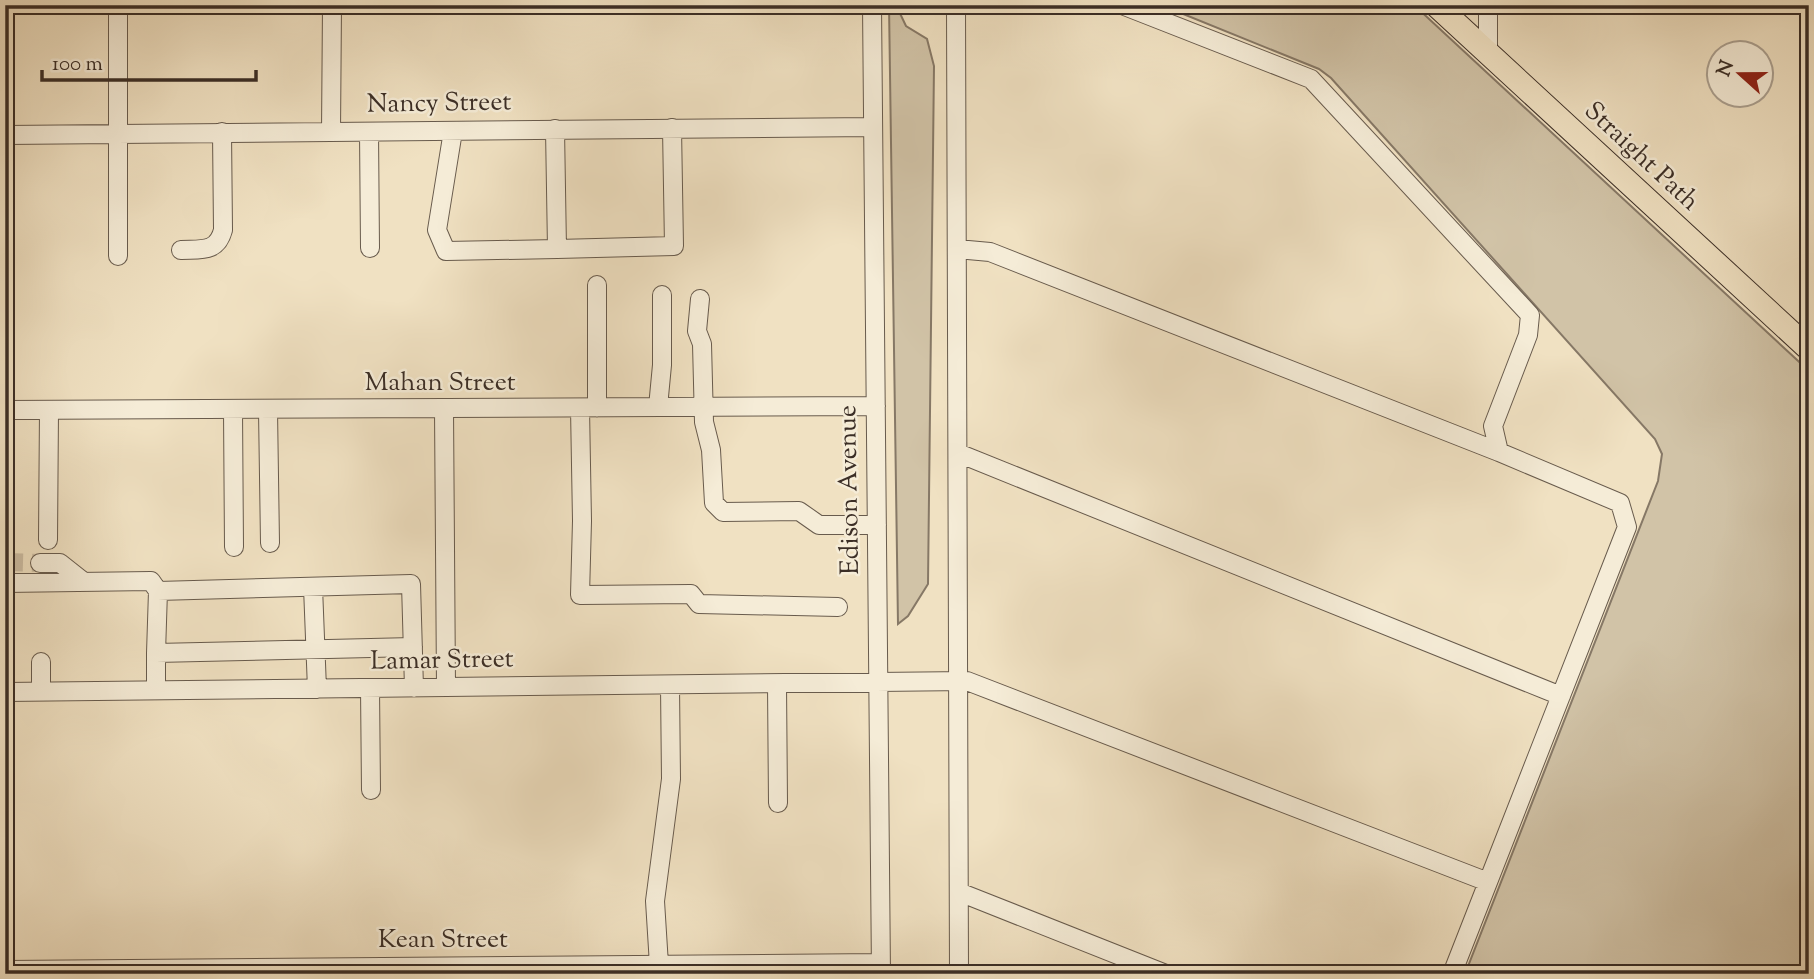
<svg xmlns="http://www.w3.org/2000/svg" width="1814" height="979" font-family="'Sorts Mill Goudy',serif">
<style>
.green{fill:#d1c3a7;stroke:#867866;stroke-width:2}
.lines{fill:none;stroke-linecap:round;stroke-linejoin:round}
.minor-tunnel{stroke:#ccbda3;stroke-width:18;stroke-dasharray:18 9;stroke-linecap:butt}
.minor-casing{stroke:#685b4d;stroke-width:20}
.major-casing{stroke:#3b2e26;stroke-width:25}
.minor{stroke:#f5ecd7;stroke-width:18}
.major{stroke:#f0e1c2;stroke-width:23}
.labels{text-anchor:middle;dominant-baseline:central;stroke-width:5;stroke-linejoin:round;paint-order:stroke}
.street-label{font-size:26px;fill:#3b2e26;stroke:#f5ecd7}
</style>
<rect width="100%" height="100%" fill="#f0e1c2"/>
<filter id="stains"><feTurbulence type="fractalNoise" baseFrequency=".00286" numOctaves="4"/><feColorMatrix values="0 0 0 0 .2 0 0 0 0 .09 0 0 0 0 .02 0 0 0 .5 -.17"/></filter>
<radialGradient id="worn" r=".72"><stop offset=".6" stop-color="#630" stop-opacity="0"/><stop offset="1" stop-color="#630" stop-opacity=".3"/></radialGradient>
<!-- green -->
<path class="green" d="M889,5H896L906,26L927,39L934,66L928,584L908,616L898,624Z
M1161,5H1414L1809,371V974H1465L1658,481L1662,454L1655,439L1331,78L1319,69Z"/>
<g class="lines">
<!-- minor-tunnel -->
<path class="minor-tunnel" d="M5,562L40,563"/>
<!-- minor casing -->
<g class="minor-casing">
<path id="minor" d="M872,5L881,974
M956,5L959,974
M1122,5L1311,79L1530,315L1528,335L1493,426L1499,452L1620,503L1627,527L1452,974
M1488,53V5
M453,131L437,230L446,251L557,249L555,129
M331,132L332,5
M369,132L370,248
M5,135L873,127
M557,249L674,246L672,128
M957,249L990,252L1499,452
M181,250C201,249 217,253 223,230L222,132
M118,256V5
M700,299L697,331L702,344L704,422L711,450L714,503L723,512L799,511L819,525H877
M658,407L662,365V295
M580,408L582,521L580,595L691,594L699,604L838,607
M597,408V285
M444,409L446,687
M5,410L876,406
M233,410L234,547
M268,410L270,543
M958,453L1561,696
M48,540L49,410
M40,563H60L84,582
M5,583L151,581L158,591L156,653
M313,587L317,689
M158,591L411,584L414,688
M41,662V691
M777,685L778,803
M370,688L371,790
M156,690V653L413,647
M5,692L967,681L1488,882
M959,892L1166,974
M659,965L655,901L671,779L670,686
M5,970L881,963"/>
</g>
<!-- major casing -->
<g class="major-casing">
<path id="major" d="M1436,5L1809,349"/>
</g>
<!-- minor -->
<use href="#minor" class="minor"/>
<!-- major -->
<use href="#major" class="major"/>
</g>
<g class="labels">
<!-- street labels -->
<g class="street-label">
<text transform="translate(439 104) rotate(-1)">Nancy Street</text>
<text transform="translate(1641 157) rotate(43)">Straight Path</text>
<text x="440" y="383">Mahan Street</text>
<text transform="translate(850 490) rotate(-91)">Edison Avenue</text>
<text transform="translate(442 661) rotate(-1)">Lamar Street</text>
<text x="443" y="940">Kean Street</text>
</g>
</g>
<!-- margin -->
<rect width="1814" height="979" fill="none" stroke="#f0e1c2" stroke-width="28"/>
<rect x="7" y="7" width="1800" height="965" fill="none" stroke="#3b2e26" stroke-width="3.5"/>
<rect x="14" y="14" width="1786" height="951" fill="none" stroke="#3b2e26" stroke-width="2"/>
<!-- north arrow -->
<g transform="translate(1740 74) rotate(291)"><circle r="33" fill="#f5ecd7" stroke="#aba090" stroke-width="2"/>
<path d="M0-5L12 26L0 18L-12 26Z" fill="#8f2418"/>
<text y="-10" font-size="19" font-weight="bold" text-anchor="middle" fill="#3b2e26">N</text>
</g>
<!-- scale -->
<path d="M42 70v10h214v-10" fill="none" stroke="#3b2e26" stroke-width="3.5"/>
<text x="52" y="70" font-size="21" fill="#3b2e26" stroke="#f5ecd7" stroke-width="5" paint-order="stroke">100 m</text>
<rect width="100%" height="100%" filter="url(#stains)"/>
<rect width="100%" height="100%" fill="url(#worn)"/>
</svg>
